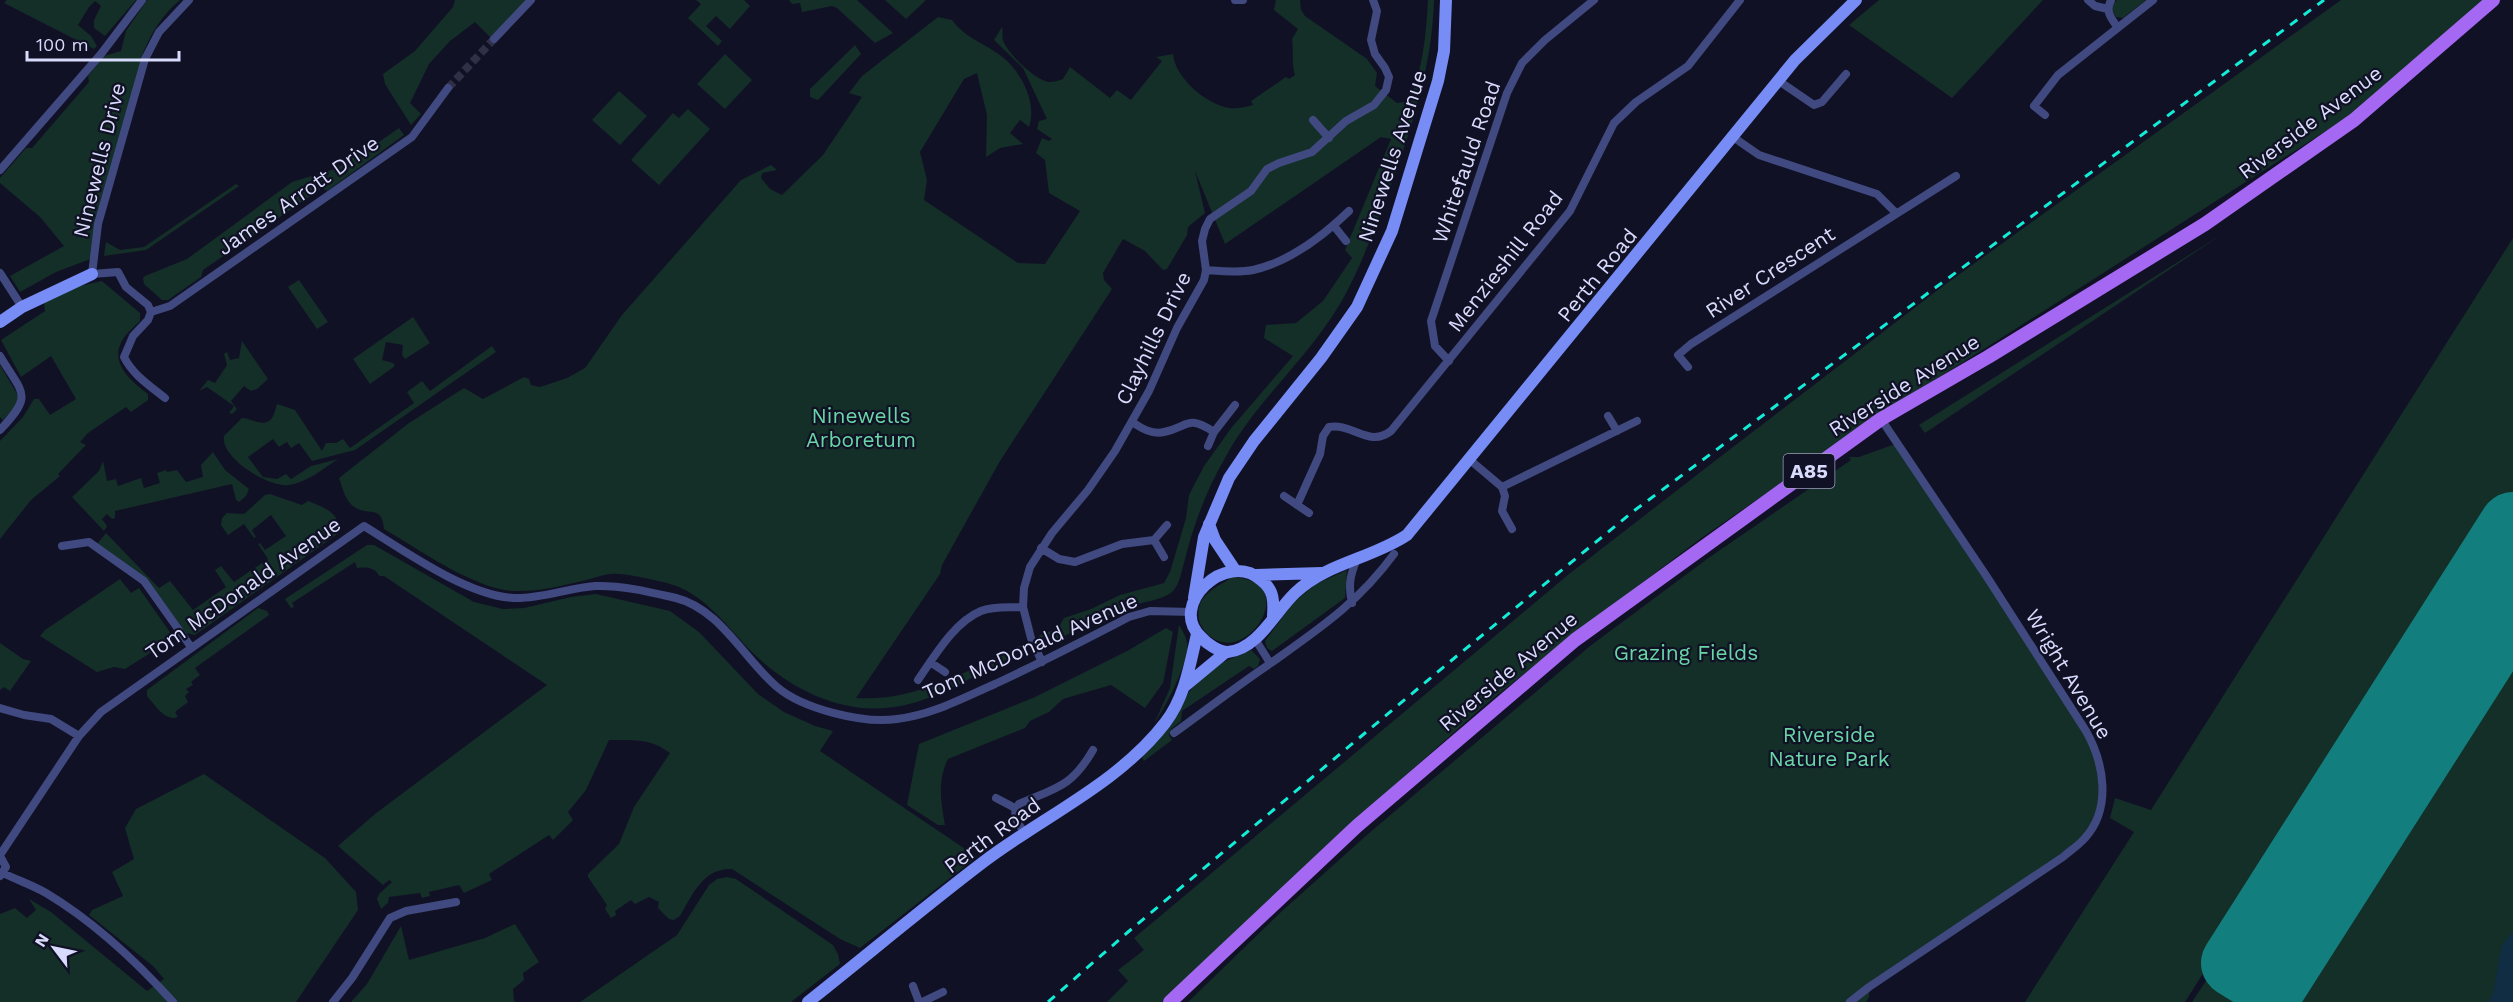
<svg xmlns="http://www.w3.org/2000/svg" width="2513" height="1002" font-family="'Work Sans',sans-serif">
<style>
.green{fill:#142e28}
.water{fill:#102d44}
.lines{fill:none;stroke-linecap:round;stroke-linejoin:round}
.runway{stroke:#127e7e;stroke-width:68}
.street-tunnel{stroke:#2f2f45;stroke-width:8;stroke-dasharray:8 4;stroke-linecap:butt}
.street{stroke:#404a80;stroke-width:8}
.secondary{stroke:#778cf4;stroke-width:12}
.primary{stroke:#a468f3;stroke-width:14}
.rail{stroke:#13ecd7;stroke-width:3;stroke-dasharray:9 8;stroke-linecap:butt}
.labels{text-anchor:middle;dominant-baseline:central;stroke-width:4.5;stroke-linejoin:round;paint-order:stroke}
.shield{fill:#111125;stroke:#9c9ebc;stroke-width:1.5}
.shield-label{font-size:20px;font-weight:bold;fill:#d8dbfc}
.street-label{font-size:21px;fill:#d8dbfc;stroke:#111125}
.park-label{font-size:21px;fill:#69d6a6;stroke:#111125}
</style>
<rect width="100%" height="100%" fill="#111125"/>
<!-- green -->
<path class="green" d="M7,0H136L105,36L94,28V20L101,6L95,1L89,7L78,25L91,36L97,46L94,49L4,3Z
M147,0H180C162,15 152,32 143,53L99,220L93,258L56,272L20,292L10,276L64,246L40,217L0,183V178L26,148H32L89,82L88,76L104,56L121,51L126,31Z
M455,0H527L491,38L475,22L450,41L429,64L410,103L421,114L411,125L385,84L383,74L415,51L453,7Z
M696,0H744L750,6L730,29L716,16L706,26L722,41L718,46L688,18L701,4Z
M789,0H857L893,33L875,43L837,8L832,6L802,12L800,3L792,4Z
M885,0H926L906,19Z
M1276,0H1300L1301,10L1305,16L1367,59L1377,73L1375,86L1397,103L1409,101C1423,68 1426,36 1428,0H1434C1432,74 1406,146 1380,214C1366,251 1352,288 1329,321C1297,368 1252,408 1225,458C1206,491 1193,526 1184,563C1181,572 1180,585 1172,592C1161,601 1143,601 1129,607C1103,618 1077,630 1051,642L1038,636L1058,628L1064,618L1091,609L1120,595L1164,583L1170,572L1186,518L1189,495L1204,466L1232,427L1293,356L1264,338L1266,325L1296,323L1323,301L1352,258L1345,250L1391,139L1381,137L1225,244L1195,171L1205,213L1188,227L1187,235L1167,269L1163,270L1145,251L1123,239L1103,273L1104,280L1112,289L1000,461L942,565L940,574L856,698C917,702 970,669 1023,644L1012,657C981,672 946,694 913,703C855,720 798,695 756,656C731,632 711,601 679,587C667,582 629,574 617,574C608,573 598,577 590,579C565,585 540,592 514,591C474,589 420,550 384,529C382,505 370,516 356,508C345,502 343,489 339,478L409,423L464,388L483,399L524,377L529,379L531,385L540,387L567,378L585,368L622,315L741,180L771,165L777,170L762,173L761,178L770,189L782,195L823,155L862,97L849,93L862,76L938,17L952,20C963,36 981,42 997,53C1019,67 1038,101 1029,127L1020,120L1010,133L1023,144L1000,148L986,157L987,115L977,73L964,79L920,152L927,180L924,200L1018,263L1045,264L1080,211L1049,193L1045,160L1036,153L1042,138L1049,141L1052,139L1037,129L1039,121L1047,119L1023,68L994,40L1002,27C1003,30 1002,36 1003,40C1007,53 1035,80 1049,82C1054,82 1058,81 1063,79L1070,67L1110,98L1117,90L1131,100L1162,61L1156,57L1173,54C1175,78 1206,104 1229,108C1237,109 1246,107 1253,105L1251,101L1286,77L1289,79L1295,75C1291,63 1294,52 1292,39L1298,29L1274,10Z
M1879,0H2043L1952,98L1849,25Z
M2117,0H2146L2123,18L2116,17L2112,11L2113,3Z
M2341,0H2483L2354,113L1995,342L1885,411L1700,539L1573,635L1486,704L1325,847L1162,1002H1107L1128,981L1118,970L1144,950L1134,938L1569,574L1729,450L1943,286Z
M855,45L861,54L818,100L810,97V89Z
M725,54L752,80L725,109L697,84Z
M619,91L647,116L620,145L592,120Z
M688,109L710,129L659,185L631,160L673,113L679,118Z
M399,128L404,135L327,191L322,188L203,270L201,277L168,300H162L144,284L143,278L145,276L187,259L292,182L338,168L360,150L363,153Z
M236,184L239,186L146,250L104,256L106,242L120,250L144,247Z
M2224,233L1925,433L1919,425Z
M2513,238V525L2504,540L2483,545L2460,582L2469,588L2468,596L2280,895L2248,902L2185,1002H2025L2134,832L2110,818L2115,798L2151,810Z
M299,280L328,322L317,329L288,287Z
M102,281L140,313V321C135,326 130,330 126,335C106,360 129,380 148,394V400L131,412L126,407L88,433L80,442L86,445L58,474L60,476L31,500L0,539V441L23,417L34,399H39L50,415L76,399L51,356L21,377L1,340L45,311L44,303L67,289Z
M413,317L430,343L405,359L402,355L403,345L386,342L382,360L393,363L395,366L370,384L353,359Z
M242,341L268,379L257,389L251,391L244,386L231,401L237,409L232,414L229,413L234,406L207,387L199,391L208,380L215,383L227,365L224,354L227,352L230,360L239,358Z
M492,346L496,352L355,450L312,461L299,443L291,448L287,442L279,447L273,439L248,457L263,477L277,479L286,474L291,479L311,466L338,459C323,469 308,482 289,485C269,488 220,458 224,436L242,418C252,418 267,431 274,414C275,411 276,407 277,404L295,410L322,451L326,443H336L343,439L350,448L414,403L407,392L422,381L430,391Z
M0,365L19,397L17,405L3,420L0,417Z
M1898,443L2095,747L2102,802L2086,838L1869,987V997L1866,1002H1188L1281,912L1368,834L1590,646L1707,559L1851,460L1849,457H1859Z
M213,452L225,470L249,489L246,496L239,502L236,500L232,484L115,511V518L112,519L107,514L102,519L107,526L104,531L72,497L99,471L103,461L107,481L116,479L118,486L141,478L144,488L160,483L157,473L166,470L167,472L177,470L186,482L203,477L201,465Z
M270,494L302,505L308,501C325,508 344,514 336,535L195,635L186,633L147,581L97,544L106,533L159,588L170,581L193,610L226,587L215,570L221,566L234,582L268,559L258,544L260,543L265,550L286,536L271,515L252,530L256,537L254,538L244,524L228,535L221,525L222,518L227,513L244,514L265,495Z
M367,545H374L474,602L503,609L524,608L571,597L596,594L670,611L699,632L758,694L784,712L815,726L833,731L820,751L977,857L860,948L840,939L732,869C703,868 693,894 680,916L674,920L669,919L658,908L659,902L649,897L635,904L631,900L615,911L616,915L611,918L605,909L607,905L588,877V874L619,844L634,807L670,753C651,738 632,740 609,740L586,790L568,812L573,820L553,840L549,835L489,874L492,880L464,893L459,885L429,892L430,896L422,898L420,893L389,897L388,903L381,909L377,899L379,894L392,882L389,880L383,885L338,846L375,814L547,685L384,576H379C375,567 366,567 357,568L355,562L292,603L294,607L291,608L285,599Z
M1347,570L1345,598L1272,651L1267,648L1265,641L1294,602L1316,584Z
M1232,577C1297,580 1256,651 1222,642C1202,637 1190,613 1205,596C1212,588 1224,583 1232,577Z
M120,579L131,593L139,588L174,638L125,669L114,667L97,672L40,636L45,630Z
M258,608L267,611L269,615L195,668L200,675L191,682L193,685L186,689L189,692L185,696L188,702L175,712L178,717C165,722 155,705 147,696V690Z
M2513,613V1002H2192L2219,961L2270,993Z
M1179,625C1184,633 1189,642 1187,651C1183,673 1166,706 1154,724L1170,688Z
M1166,628L1173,632L1163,683L1145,708L1111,685L1063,699L1049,712L1030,721L1025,728L948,759C937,781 941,802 945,825H938L907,805L919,744L1035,697L1129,650Z
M0,643L23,659L31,661L10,691L4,687L0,690Z
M1251,650L1260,659L1258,666L1254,669L1249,666L1182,711L1181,721L1171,729L1169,735L1172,740L1144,761L1142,758L1169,727L1188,693L1202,678L1221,663Z
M204,774L325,858L356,892L358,910L296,1002H0V914L15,908L27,918L36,910L29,899L51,912L147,991L164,979L153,966L89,915L92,910L123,896L112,872L134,859L125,828L136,809Z
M727,877L736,879L833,945L838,954L840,964L791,1002H580L677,935L709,885L717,879Z
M515,924L539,962L523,973L524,980L513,989L514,1001L516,1002H351L367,984L401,926L409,960L485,938Z"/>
<!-- water -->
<path class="water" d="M2513,932V1002H2488L2493,994L2502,945Z"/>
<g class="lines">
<!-- runway -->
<path class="runway" d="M2513,526L2235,963L2272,986L2513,608"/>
<!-- street-tunnel -->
<path class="street-tunnel" d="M448,88L494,39"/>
<!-- street -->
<path class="street" d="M1235,0H1243
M2088,0L2095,6L2108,9
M2111,0C2105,12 2111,18 2118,28
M494,39L531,0
M1779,81L1814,105L1822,102L1846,74
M2045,115L2034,106L2058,75L2153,0
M1313,120L1329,138
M1733,137L1759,155L1877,194L1895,212
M0,170L101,54L142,0
M1334,226L1346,241
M1206,270C1221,271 1238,273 1253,270C1289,262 1323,236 1349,211
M0,273L22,307
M151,312L170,306L412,137L448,88
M151,312L148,305L126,287L118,272L92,274L98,224L145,59L159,32L189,0
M151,312L148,320L133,336L124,357C133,375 149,385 165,398
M0,356C23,395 34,394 0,430
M1449,361L1435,346L1431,321L1507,93L1522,63L1545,40L1594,0
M1688,367L1678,355L1691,344L1956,176
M1608,416L1617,431
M1132,422C1141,428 1152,435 1164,432C1189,427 1186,414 1214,432
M1208,446L1214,432L1235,405
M1470,460L1502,487
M1284,496L1309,513
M1297,505L1320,454L1323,436L1329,427C1353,423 1369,448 1391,431L1570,211L1614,123L1636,102L1688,66L1740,0
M1512,529L1502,511L1505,496L1502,487L1637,421
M62,546L89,542L144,581L191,647
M1041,548L1059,559L1075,562L1122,544L1154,540
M1164,557L1154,540L1167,525
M1352,603C1348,586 1350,575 1357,559
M1255,639L1270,663
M930,662L945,672
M1042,662L1031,638L1023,607L1024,588L1030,567L1052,533L1088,490L1115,451L1149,391L1177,328L1204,280L1206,270L1202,241L1205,229L1210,219L1251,191L1267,169L1279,163L1312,152L1346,121L1374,105L1386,90L1389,77L1385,68L1375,54L1371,40L1377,11L1373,0
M918,680C934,657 954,622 981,611C994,606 1009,608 1023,607
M0,708L24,715L51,719L79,736
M1174,733C1206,710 1238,685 1271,663C1320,628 1358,603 1394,554
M996,798L1015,808
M1026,835C1019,824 1010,816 1019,804C1055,788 1071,788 1093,750
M0,855L79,736L101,712L364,526C403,550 467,596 514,598C541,599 568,588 595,586C621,585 650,592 676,598C720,609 744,659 777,687C803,709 863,724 897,719C932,715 963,698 995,684C1040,663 1085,640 1129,617L1150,611L1192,612
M0,856L6,867L0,876
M3,873C17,880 32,885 46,893C93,921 136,961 173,1002
M913,986L919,1002
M333,1002L352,978L390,918L406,911L456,902
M922,1002L943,992
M1850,1002L1869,987L2063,857C2070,851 2079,845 2085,838C2112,808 2104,763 2086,731L1987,577L1881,419"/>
<!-- secondary -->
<path class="secondary" d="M0,322L22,307L92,274
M1209,524L1215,540L1235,570
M1256,575L1322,573
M1194,598L1204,537L1229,478L1254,441L1321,358L1357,307L1392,231L1438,81L1444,51L1446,0
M1273,616C1274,601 1274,590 1261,580C1226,549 1167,606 1201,637C1207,644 1219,652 1228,652C1258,649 1275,612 1295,593C1326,563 1371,559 1407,535L1795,60L1856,0
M1185,686L1226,652
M808,1002C866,956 923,908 982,863C1042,817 1118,784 1165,723C1185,697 1190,664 1197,634"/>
<!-- primary -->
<path class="primary" d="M1170,1002L1357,826L1575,640L1881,419L1988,357L2205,224L2354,120L2493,0"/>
<!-- rail -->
<path class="rail" d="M1048,1002L1128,932L1452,660L1635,510L2324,0"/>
</g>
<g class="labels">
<!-- shield labels -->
<rect class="shield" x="1783.5" y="454" width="51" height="34" rx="4.5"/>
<g class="shield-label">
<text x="1809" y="471">A85</text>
</g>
<!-- street labels -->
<g class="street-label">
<text transform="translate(2310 122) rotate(-37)">Riverside Avenue</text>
<text transform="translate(1392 156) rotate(-72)">Ninewells Avenue</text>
<text transform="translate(99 160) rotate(-76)">Ninewells Drive</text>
<text transform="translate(1466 162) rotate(-71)">Whitefauld Road</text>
<text transform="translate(298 195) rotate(-35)">James Arrott Drive</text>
<text transform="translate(1505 261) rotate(-52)">Menzieshill Road</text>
<text transform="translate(1770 272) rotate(-33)">River Crescent</text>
<text transform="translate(1597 275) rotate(-51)">Perth Road</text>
<text transform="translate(1153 338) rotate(-64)">Clayhills Drive</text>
<text transform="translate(1904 385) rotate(-32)">Riverside Avenue</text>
<text transform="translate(243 588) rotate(-35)">Tom McDonald Avenue</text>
<text transform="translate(1030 646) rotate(-24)">Tom McDonald Avenue</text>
<text transform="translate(1508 671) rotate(-40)">Riverside Avenue</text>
<text transform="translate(2069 674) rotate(59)">Wright Avenue</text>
<text transform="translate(992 835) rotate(-36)">Perth Road</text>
</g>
<!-- park labels -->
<g class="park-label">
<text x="861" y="415">Ninewells<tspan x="861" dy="24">Arboretum</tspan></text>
<text x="1686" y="652">Grazing Fields</text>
<text x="1829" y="734">Riverside<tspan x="1829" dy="24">Nature Park</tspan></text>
</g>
</g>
<!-- north arrow -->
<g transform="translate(54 948) rotate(302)" stroke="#111125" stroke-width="4.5" paint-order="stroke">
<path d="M0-4.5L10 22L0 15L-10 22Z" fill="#d8dbfc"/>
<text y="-9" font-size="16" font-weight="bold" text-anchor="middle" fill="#d8dbfc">N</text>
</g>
<!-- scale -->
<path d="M27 51v9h152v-9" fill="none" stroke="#d8dbfc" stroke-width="3"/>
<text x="36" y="51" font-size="18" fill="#d8dbfc" stroke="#111125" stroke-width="4.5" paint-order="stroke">100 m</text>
</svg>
